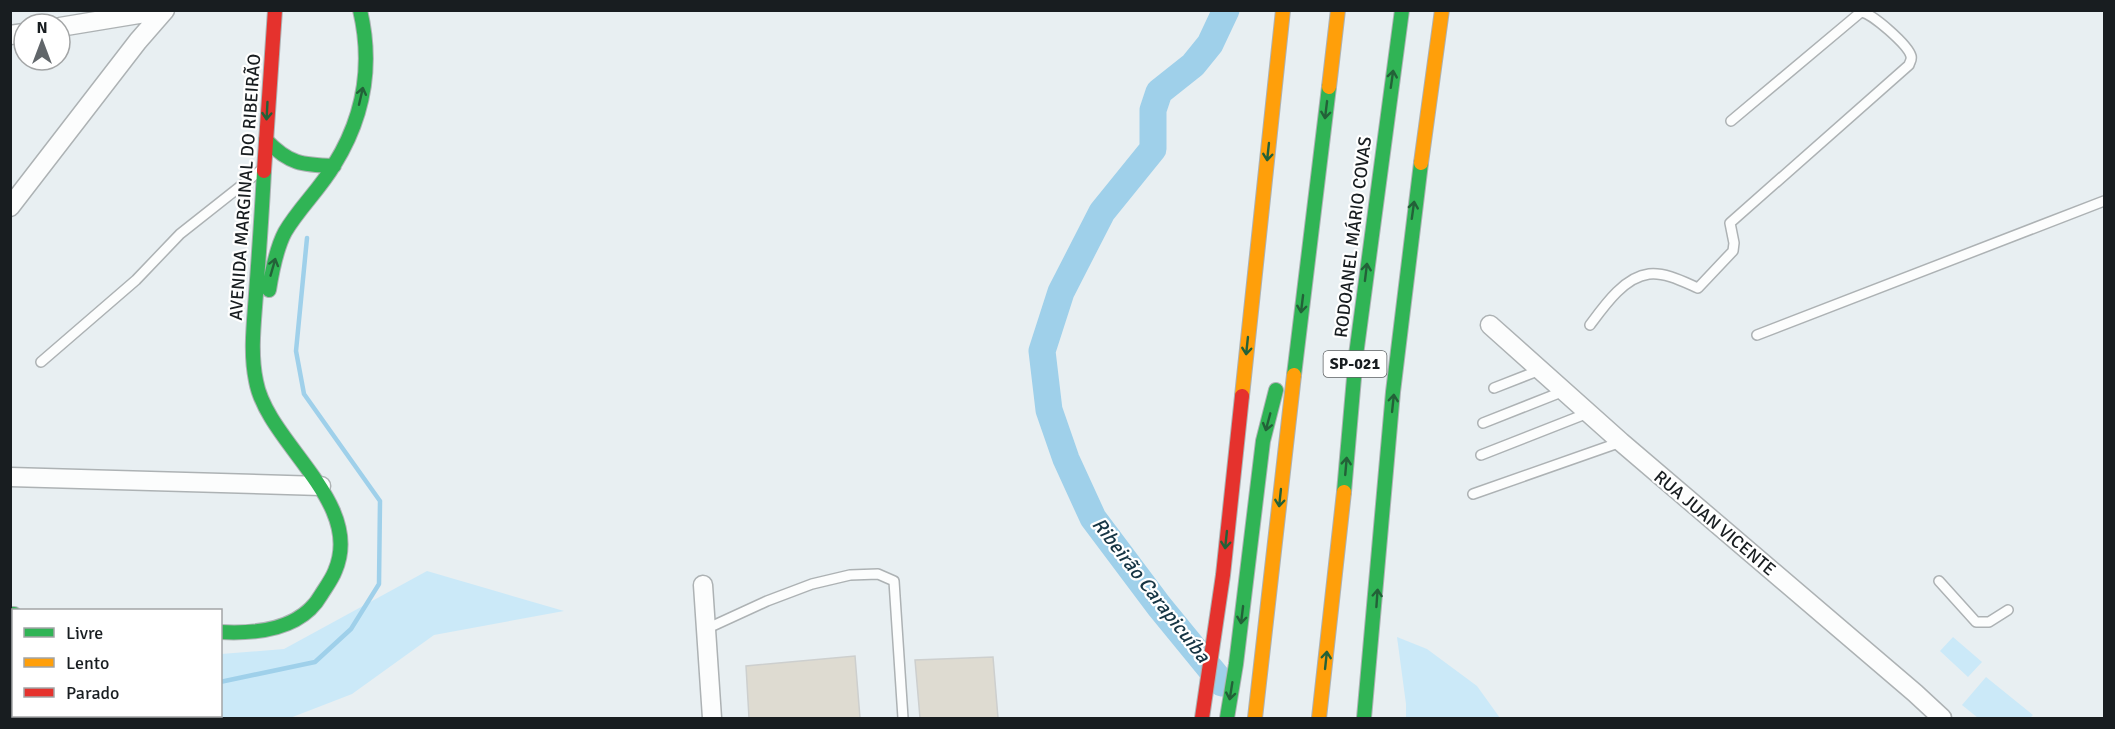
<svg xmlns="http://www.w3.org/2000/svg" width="2115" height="729" font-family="Signika,sans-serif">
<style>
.green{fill:#cbe9f8}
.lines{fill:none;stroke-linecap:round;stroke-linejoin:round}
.stream{stroke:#9fd0ea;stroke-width:4.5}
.river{stroke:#9fd0ea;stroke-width:27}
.building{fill:#dedbd1;stroke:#cdcfce;stroke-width:1.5}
.lane-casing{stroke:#adb2b4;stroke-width:12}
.street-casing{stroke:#adb2b4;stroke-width:21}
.fast-casing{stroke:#adb2b4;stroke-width:16}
.slow-casing{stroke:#adb2b4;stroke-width:16}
.jam-casing{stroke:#adb2b4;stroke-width:16}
.lane{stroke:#fcfdfd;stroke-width:9}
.street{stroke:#fcfdfd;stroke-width:18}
.fast{stroke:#30b455;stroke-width:14}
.slow{stroke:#ff9f0a;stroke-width:14}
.jam{stroke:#e5322d;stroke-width:14}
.oneway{stroke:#236138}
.labels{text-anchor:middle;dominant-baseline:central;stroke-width:4.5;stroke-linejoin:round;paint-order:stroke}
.shield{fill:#fff;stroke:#5d6163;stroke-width:1.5}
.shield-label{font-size:16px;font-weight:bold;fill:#181d20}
.street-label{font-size:18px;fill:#181d20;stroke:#fff}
.water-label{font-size:20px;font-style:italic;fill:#163544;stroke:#fff}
</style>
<rect width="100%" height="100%" fill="#e8eff2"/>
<!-- green -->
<path class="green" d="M427,571L564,611L434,635L352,694L290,718H80L82,716H220L221,654L284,649Z
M1397,637L1427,649L1477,686L1500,718H1406V704Z
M1953,637L1982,662L1968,677L1940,651Z
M1986,677L2033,715L2030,718H1978L1962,705Z"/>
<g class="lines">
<!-- stream -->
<path class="stream" d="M220,682L315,662L351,629L379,584L380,501L304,394L296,351L307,238
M147,718L149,716"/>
<!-- river -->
<path class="river" d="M1222,683L1159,606L1093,518L1066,459L1049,410L1042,351L1061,292L1102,212L1153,149V110L1159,92L1193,65L1210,44L1226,10"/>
</g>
<!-- building -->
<path class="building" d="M855,656L860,718H749L746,666Z
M993,657L998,718H920L915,660Z"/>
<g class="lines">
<!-- lane casing -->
<g class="lane-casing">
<path id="lane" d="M1590,325C1604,306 1624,277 1649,274C1665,272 1684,282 1698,288L1733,251L1734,243L1730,223L1909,65C1910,61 1912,60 1911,56C1908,45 1872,13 1861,12L1731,121
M1757,335L2104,201
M41,362L136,280L180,234L261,170
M1494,388L1540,370
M1483,423L1564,391
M1481,455L1588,413
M1473,494L1621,442
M1939,581L1976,622H1989L2008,610
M706,629L767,601L812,584L850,575L878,574L894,581L903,718"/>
</g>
<!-- street casing -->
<g class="street-casing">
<path id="street" d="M60,27L163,10
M10,35L24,33
M10,207L138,41L165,10
M1490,325L1621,442L1915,693L1942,718
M10,477L321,486
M703,585L712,718
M10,626L14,627"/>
</g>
<!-- fast casing -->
<g class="fast-casing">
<path id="fast" d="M266,140C289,164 302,165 334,166
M269,290C272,271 276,249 285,232C299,208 320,189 334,165C364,117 373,65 360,10
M1294,375L1329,87
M1344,492L1356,355L1402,10
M10,614H14
M220,632C257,634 301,630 321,595C326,587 332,579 335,571C365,502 267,443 256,381C250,353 254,322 256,294C259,253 262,212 264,171
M1227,718L1236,664L1263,441L1276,390
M1364,718L1393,392L1421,163"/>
</g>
<!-- slow casing -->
<g class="slow-casing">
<path id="slow" d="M1329,87L1338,10
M1421,163L1442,10
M1242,396L1283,10
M35,718L36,716
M1255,718L1294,375
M1319,718L1344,492"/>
</g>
<!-- jam casing -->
<g class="jam-casing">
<path id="jam" d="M264,171L275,10
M1202,718L1223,575L1242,396"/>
</g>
<!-- lane -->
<use href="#lane" class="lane"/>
<!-- street -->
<use href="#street" class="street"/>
<!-- fast -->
<use href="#fast" class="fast"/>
<!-- slow -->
<use href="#slow" class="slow"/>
<!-- jam -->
<use href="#jam" class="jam"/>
</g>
<!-- one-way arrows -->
<defs><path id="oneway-shaft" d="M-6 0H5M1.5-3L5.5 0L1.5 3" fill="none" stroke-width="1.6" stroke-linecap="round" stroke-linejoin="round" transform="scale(1.5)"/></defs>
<g class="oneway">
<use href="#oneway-shaft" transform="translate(1392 79) rotate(-82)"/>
<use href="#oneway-shaft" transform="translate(361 96) rotate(-77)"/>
<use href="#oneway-shaft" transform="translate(1326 110) rotate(97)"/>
<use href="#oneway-shaft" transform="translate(267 111) rotate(93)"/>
<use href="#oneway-shaft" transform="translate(1268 152) rotate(96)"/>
<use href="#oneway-shaft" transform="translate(1413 210) rotate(-82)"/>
<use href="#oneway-shaft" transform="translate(273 267) rotate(-74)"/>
<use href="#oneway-shaft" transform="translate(1366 272) rotate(-83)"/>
<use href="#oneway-shaft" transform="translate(1302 304) rotate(97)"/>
<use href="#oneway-shaft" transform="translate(1247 346) rotate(96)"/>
<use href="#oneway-shaft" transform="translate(1393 403) rotate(-84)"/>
<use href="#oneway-shaft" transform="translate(1268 422) rotate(105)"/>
<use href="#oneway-shaft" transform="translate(1346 466) rotate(-85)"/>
<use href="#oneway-shaft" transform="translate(1280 498) rotate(96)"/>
<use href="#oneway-shaft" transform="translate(1226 540) rotate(96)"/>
<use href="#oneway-shaft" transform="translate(1377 598) rotate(-86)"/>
<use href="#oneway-shaft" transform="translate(1242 615) rotate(97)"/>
<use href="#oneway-shaft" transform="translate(1326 660) rotate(-84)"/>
<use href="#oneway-shaft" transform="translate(1231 691) rotate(99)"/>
</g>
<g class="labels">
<!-- shield labels -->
<rect class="shield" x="1323.5" y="351" width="63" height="26" rx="4.5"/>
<g class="shield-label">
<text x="1355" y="364">SP-021</text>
</g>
<!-- street labels -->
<g class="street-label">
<text transform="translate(245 187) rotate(-86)">AVENIDA MARGINAL DO RIBEIRÃO</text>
<text transform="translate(1353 237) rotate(-83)">RODOANEL MÁRIO COVAS</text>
<text transform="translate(1715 523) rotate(40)">RUA JUAN VICENTE</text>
</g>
<!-- water labels -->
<g class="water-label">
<text transform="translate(1151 590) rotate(52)">Ribeirão Carapicuíba</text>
</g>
</g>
<!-- border -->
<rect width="2115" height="729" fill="none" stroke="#181d20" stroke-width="24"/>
<!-- legend -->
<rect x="12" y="609" width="210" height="108" fill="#ffffff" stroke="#a3a5a6" stroke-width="1.5"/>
<rect x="24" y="628" width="30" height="9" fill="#30b455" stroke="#a3a5a6" stroke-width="1.5"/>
<text x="66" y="639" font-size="18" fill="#181d20">Livre</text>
<rect x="24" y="658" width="30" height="9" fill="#ff9f0a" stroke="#a3a5a6" stroke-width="1.5"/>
<text x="66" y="669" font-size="18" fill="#181d20">Lento</text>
<rect x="24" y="688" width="30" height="9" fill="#e5322d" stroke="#a3a5a6" stroke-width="1.5"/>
<text x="66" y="699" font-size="18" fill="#181d20">Parado</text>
<!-- north arrow -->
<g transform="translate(42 42)"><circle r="28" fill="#ffffff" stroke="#a3a5a6" stroke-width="1.5"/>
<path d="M0-4.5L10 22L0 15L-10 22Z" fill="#61666a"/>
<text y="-9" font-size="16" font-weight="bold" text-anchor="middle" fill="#181d20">N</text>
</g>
</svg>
